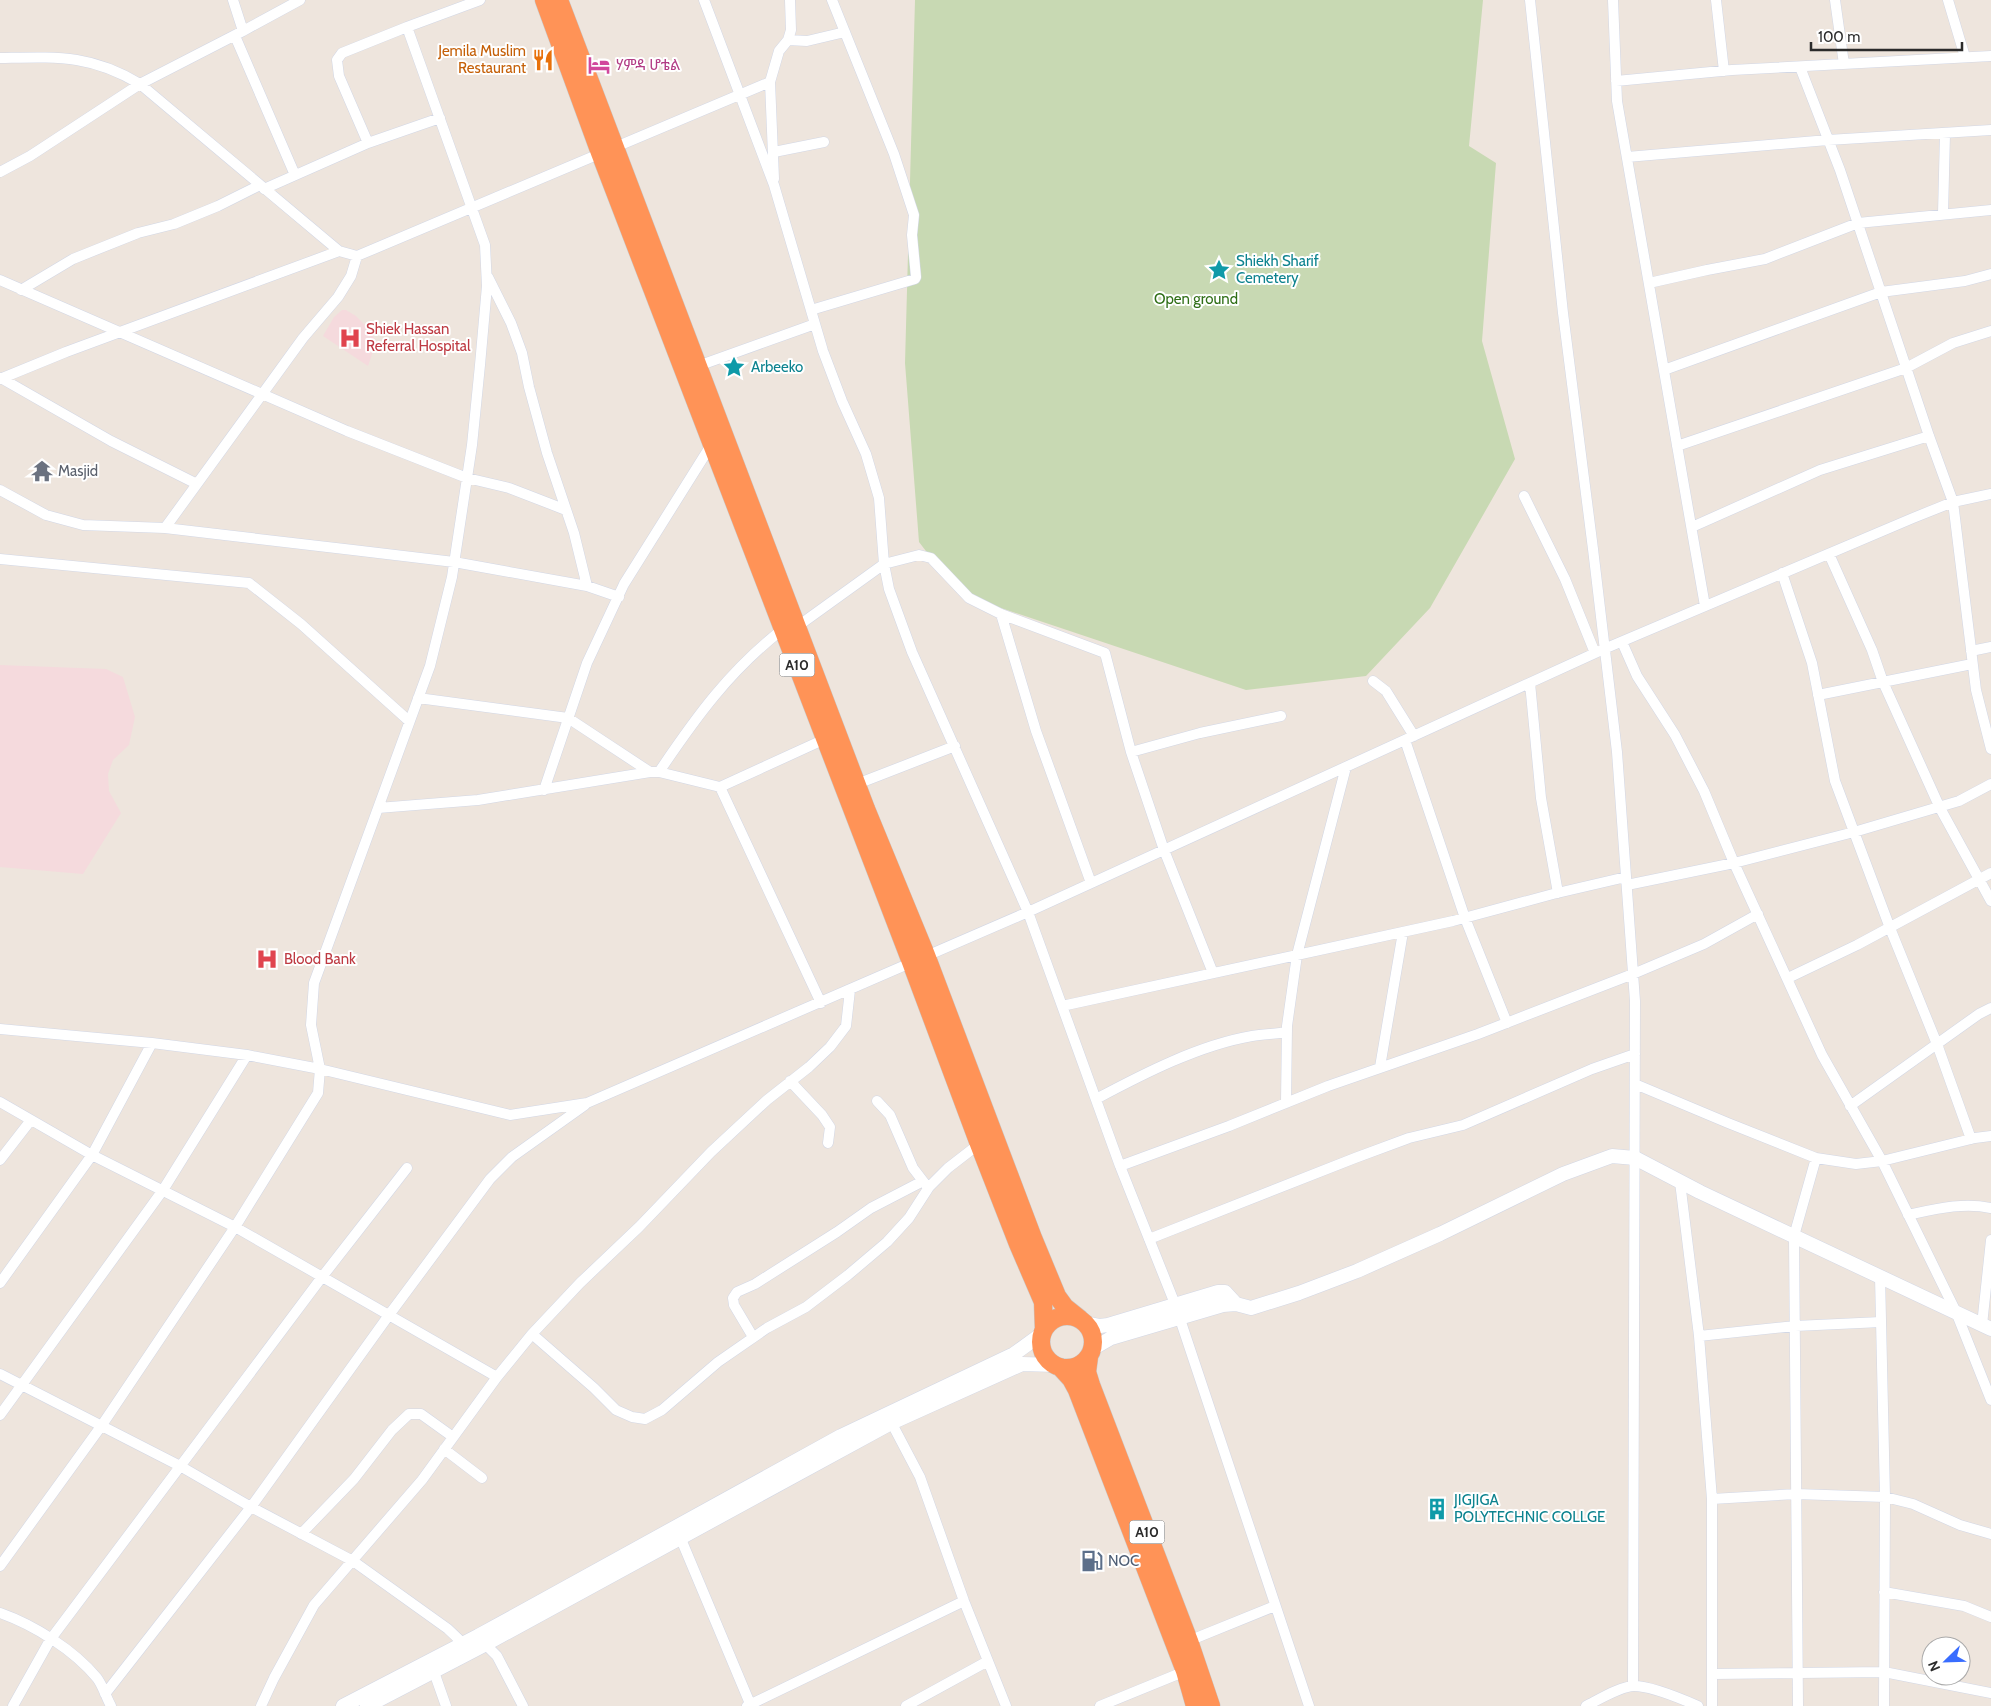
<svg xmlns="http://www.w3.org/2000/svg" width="1991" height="1706" font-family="Cabin,'Noto Sans Ethiopic',sans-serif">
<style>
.medical{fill:#f5dadd}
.cemetery{fill:#c8d9b3}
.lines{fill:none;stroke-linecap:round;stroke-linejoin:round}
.street-casing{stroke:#d2d7e5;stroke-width:11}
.secondary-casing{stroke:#d2d7e5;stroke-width:15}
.highway-casing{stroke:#c8c8c8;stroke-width:19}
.street{stroke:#fff;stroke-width:10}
.secondary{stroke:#fff;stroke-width:14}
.highway{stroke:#ff9357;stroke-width:18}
.labels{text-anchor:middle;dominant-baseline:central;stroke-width:4;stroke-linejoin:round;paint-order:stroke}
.shield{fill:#fff;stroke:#6b6b6b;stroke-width:1}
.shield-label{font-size:14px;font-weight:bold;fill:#2b2b2b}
.food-label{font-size:15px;fill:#c56008;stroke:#fff;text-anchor:end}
.hotel-label{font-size:15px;fill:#b23c85;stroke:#fff;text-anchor:start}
.culture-label{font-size:15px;fill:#0d838f;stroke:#fff;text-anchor:start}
.park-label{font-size:15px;fill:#2f6e16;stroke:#fff}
.health-label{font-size:15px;fill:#be3a42;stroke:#fff;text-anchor:start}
.worship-label{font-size:15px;fill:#5b616d;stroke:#fff;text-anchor:start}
.service-label{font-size:15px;fill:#4e5e75;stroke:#fff;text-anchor:start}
</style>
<rect width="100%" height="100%" fill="#eee5dd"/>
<!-- medical -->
<path class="medical" d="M342,310H346L356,316L368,328L375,340V346L368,366L323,336L334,317Z
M0,665L106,669L123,677L135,717L129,745L113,760L108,774L109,791L121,813L83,874L0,867Z"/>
<!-- cemetery -->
<path class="cemetery" d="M915,0H1483L1469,146L1496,163L1482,341L1515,459L1430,608L1366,676L1246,690L959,594L919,542L905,363Z"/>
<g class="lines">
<!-- street casing -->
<g class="street-casing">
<path id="street" d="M233,0L243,31
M704,0L774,185L823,351L842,401L866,454L879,498L884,564L889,589L912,652L1028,912L1120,1166L1175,1304
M1530,0L1563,313L1593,549L1617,752L1635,1001L1633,1686
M1613,0L1617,101L1705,606
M1716,0L1724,71
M1835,0L1844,64
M1948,0L1965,57
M235,36L295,175
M788,40L807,41L845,32
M0,58C56,57 90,54 140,84L339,251L357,256L770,82
M1800,67L1840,170L1929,436L1953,502L1976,690L1991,749
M1616,81L1732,70L1991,56
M368,143L339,76L337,60L342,53L407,27
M774,152L824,142
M1627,157L1828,140L1991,130
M0,172L30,156L140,84L243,31L300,0
M774,179L770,82L779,51L788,40L791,30L790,0
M264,189L368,143L440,118
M1943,214L1945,134
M488,277L511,323L522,353L529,387L547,453L574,533L587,586L619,597
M0,280L347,431L467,478L509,488L566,510
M1649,283L1707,270L1765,259L1858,223L1991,210
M21,290L73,259L138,233L174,224L218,206L260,185
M811,310L915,279L916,277L912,235L914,215L894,154L832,0
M698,366L815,324
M1664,370L1881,292L1965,281L1991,274
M1,378L111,441L197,484
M0,379L66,352L339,251
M1677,446L1906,368L1953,343L1991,331
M0,490L46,515L83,525L165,528L353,550L454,562L587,586
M1524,496L1565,579L1595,653
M1692,527L1820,470L1929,436
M165,528L303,338L338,297L351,276L357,256
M1829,554L1872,650L1883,682L1940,808L1991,901
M0,559L249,583L301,624L409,721
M1782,573L1812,663L1835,781L1890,928L1937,1044L1971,1139
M1001,614L1036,731L1091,883
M798,626L884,564L919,555L931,558L969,598L1001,614L1105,653L1131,752L1164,850L1213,973
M1622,642L1637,676L1675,735L1704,791L1734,863L1822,1055L1882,1161L1956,1312L1991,1400
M1971,651L1991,647
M1373,681L1386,691L1414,736
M1530,683L1541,798L1558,893
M1818,695L1972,664
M418,698L568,718L650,772
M1405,740L1465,918L1507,1023
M1131,752L1200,733L1281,716
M659,772C696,717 730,670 783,629
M857,784L955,746
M720,787L825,739
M544,790L587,663L624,584L713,442
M378,808L478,800L650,772H659L720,787L821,1003
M1627,885L1734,863L1854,832L1959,801L1991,784
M1788,978L1857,945L1991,873
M1062,1006L1453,921L1553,894L1626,877
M0,1029L152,1043L247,1055L320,1069L510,1115L587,1103L1028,912L1604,649L1913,518L1953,502L1991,494
M1380,1067L1403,932
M790,1081L822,1115L830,1127L828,1143
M1635,1084L1728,1123L1816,1158L1856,1164L1882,1161L1975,1138L1991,1136
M1096,1099C1143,1074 1199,1045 1252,1036C1264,1034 1275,1034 1287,1032
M877,1101L890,1115L913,1168L926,1185
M0,1102L92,1155L235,1227L497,1377
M1286,1103L1287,1026L1297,955L1346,767
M1850,1106L1979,1014L1991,1008
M0,1160L31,1120
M1120,1166L1229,1126L1328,1086L1478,1034L1633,974L1704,944L1758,914
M1680,1182L1699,1336L1712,1499V1706
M1908,1215C1936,1209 1963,1202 1991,1208
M1149,1239L1355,1158L1409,1138L1463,1125L1592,1069L1635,1054
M1880,1276L1885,1497L1884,1706
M0,1283L92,1155L152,1043
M1180,1319L1309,1706
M1982,1325L1991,1240
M532,1334L594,1388L616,1410L632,1417L645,1419L662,1410L718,1362L767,1328L806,1307L848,1275L887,1242L909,1218L929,1187L948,1168L979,1144
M1699,1336L1795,1326L1881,1322
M753,1337L734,1305L733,1298L737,1292L755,1284L837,1232L871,1208L923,1181
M0,1374L180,1466L251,1507L353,1561L448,1629L468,1648
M0,1415L163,1190L247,1055
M889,1418L920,1477L964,1601L1006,1706
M444,1449L482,1478
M1712,1499L1796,1494L1885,1497L1913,1504L1960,1525L1991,1534
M678,1532L751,1706
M301,1534L354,1479L392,1430L409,1414H421L453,1437
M0,1566L102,1425L235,1227L318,1093L320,1069L311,1025L314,983L430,666L452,577L472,445L480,365L487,286L485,245L407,27L480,0
M1884,1592L1964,1606L1991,1617
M0,1613C34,1625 74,1650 97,1678C103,1686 106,1697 111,1706
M481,1640L497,1656L523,1706
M1186,1642L1275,1606
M434,1672L446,1706
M1712,1674L1884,1672L1991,1693
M105,1694L251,1507L389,1315L490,1179L512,1157L585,1105
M13,1706L50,1640L322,1277L407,1168
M261,1706L274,1678L314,1605L422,1480L497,1377L532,1334L580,1283L639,1227L711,1152L767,1100L809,1067L830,1047L846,1026L850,990
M747,1706L964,1601
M906,1706L988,1661
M1100,1706L1188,1670
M1586,1706C1598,1700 1621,1686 1634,1686C1651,1686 1682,1699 1698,1706
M1798,1706L1794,1236L1816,1158"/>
</g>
<!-- secondary casing -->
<g class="secondary-casing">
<path id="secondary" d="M1085,1323L1100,1326L1108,1325L1218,1292H1225L1236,1304
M1092,1349L1111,1338L1223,1305L1236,1304L1251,1308L1299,1293L1357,1271L1440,1234L1563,1174L1612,1156L1635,1158L1700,1192L1991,1329
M343,1706L478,1636L841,1436L1014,1354L1043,1333
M367,1706L484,1645L891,1423L1022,1364L1055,1365"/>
</g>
<!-- highway casing -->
<g class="highway-casing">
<path id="highway" d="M544,0L600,153L911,962L979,1144L1018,1244L1043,1302L1044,1330
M559,0L866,809L926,955L1033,1238L1057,1296L1065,1307L1080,1319
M1041 1342a26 26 0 1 1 52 0a26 26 0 1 1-52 0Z
M1089,1357L1087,1372L1091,1385L1189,1641L1211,1706
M1060,1367L1071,1379L1077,1390L1185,1671L1195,1706"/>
</g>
<!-- street -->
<use href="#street" class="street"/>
<!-- secondary -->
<use href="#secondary" class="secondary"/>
<!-- highway -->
<use href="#highway" class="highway"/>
</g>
<!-- icons -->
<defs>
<g id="restaurant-bare" transform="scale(1.725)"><path d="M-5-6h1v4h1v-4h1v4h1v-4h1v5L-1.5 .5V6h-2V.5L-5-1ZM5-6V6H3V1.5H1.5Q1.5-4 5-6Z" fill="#e8710a" stroke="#fff" stroke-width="2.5" paint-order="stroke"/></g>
<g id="hotel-bare" transform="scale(1.725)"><path d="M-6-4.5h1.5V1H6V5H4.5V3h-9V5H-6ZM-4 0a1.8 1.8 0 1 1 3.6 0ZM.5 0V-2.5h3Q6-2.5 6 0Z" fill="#d1479c" stroke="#fff" stroke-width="2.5" paint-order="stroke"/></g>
<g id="sight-bare" transform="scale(1.725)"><path d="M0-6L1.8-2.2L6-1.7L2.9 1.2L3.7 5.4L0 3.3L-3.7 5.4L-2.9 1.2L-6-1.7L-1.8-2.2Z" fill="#0f9aa8" stroke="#fff" stroke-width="2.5" paint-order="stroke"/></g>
<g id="hospital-bare" transform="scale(1.725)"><path d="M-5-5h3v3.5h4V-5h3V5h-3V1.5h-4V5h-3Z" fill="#e0444e" stroke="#fff" stroke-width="2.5" paint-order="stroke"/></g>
<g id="temple-bare" transform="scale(1.725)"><path d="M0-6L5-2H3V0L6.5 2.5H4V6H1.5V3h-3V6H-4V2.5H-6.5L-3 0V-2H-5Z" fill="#6b7280" stroke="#fff" stroke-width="2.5" paint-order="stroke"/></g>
<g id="building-bare" transform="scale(1.725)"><path d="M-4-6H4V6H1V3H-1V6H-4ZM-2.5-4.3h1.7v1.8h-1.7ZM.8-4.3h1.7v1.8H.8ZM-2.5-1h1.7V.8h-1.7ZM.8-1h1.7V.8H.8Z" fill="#0f9aa8" stroke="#fff" stroke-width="2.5" paint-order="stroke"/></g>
<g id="fuel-bare" transform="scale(1.725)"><path d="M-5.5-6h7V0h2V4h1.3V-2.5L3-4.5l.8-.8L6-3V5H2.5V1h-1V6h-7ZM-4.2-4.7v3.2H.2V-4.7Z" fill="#5c6f8a" stroke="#fff" stroke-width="2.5" paint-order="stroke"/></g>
</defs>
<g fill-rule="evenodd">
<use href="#restaurant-bare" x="543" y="60"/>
<use href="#hotel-bare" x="599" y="65"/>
<use href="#sight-bare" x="1219" y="270"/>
<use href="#hospital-bare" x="350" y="338"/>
<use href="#sight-bare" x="734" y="367"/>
<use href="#temple-bare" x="42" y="471"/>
<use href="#hospital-bare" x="267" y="959"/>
<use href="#building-bare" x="1437" y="1509"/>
<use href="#fuel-bare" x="1092" y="1561"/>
</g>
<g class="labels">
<!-- shield labels -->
<g class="shield">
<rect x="779.5" y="653.5" width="35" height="23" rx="4"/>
<rect x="1129.5" y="1520.5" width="35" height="23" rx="4"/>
</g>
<g class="shield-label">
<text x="797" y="665">A10</text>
<text x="1147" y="1532">A10</text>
</g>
<!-- food labels -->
<g class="food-label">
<text x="526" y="51">Jemila Muslim<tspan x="526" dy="17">Restaurant</tspan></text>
</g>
<!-- hotel labels -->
<g class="hotel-label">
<text x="616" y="65">ሃምዳ ሆቴል</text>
</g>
<!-- culture labels -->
<g class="culture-label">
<text x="1236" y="261">Shiekh Sharif<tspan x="1236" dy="17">Cemetery</tspan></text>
<text x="751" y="367">Arbeeko</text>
<text x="1454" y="1500">JIGJIGA<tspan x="1454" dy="17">POLYTECHNIC COLLGE</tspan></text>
</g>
<!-- park labels -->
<g class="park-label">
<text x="1196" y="299">Open ground</text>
</g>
<!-- health labels -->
<g class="health-label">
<text x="366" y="329">Shiek Hassan<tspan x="366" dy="17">Referral Hospital</tspan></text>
<text x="284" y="959">Blood Bank</text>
</g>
<!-- worship labels -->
<g class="worship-label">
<text x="58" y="471">Masjid</text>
</g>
<!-- service labels -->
<g class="service-label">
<text x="1108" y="1561">NOC</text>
</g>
</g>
<!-- north arrow -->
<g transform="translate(1946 1661) rotate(247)"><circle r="24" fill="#ffffff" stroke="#aaaaaa"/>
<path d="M0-4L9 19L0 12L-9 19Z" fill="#396dff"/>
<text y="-8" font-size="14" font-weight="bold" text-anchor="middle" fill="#2b2b2b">N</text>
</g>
<!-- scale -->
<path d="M1811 42v8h151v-8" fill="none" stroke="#2b2b2b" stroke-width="2.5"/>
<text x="1818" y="42" font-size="15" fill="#2b2b2b" stroke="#ffffff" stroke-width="4" paint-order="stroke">100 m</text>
</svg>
